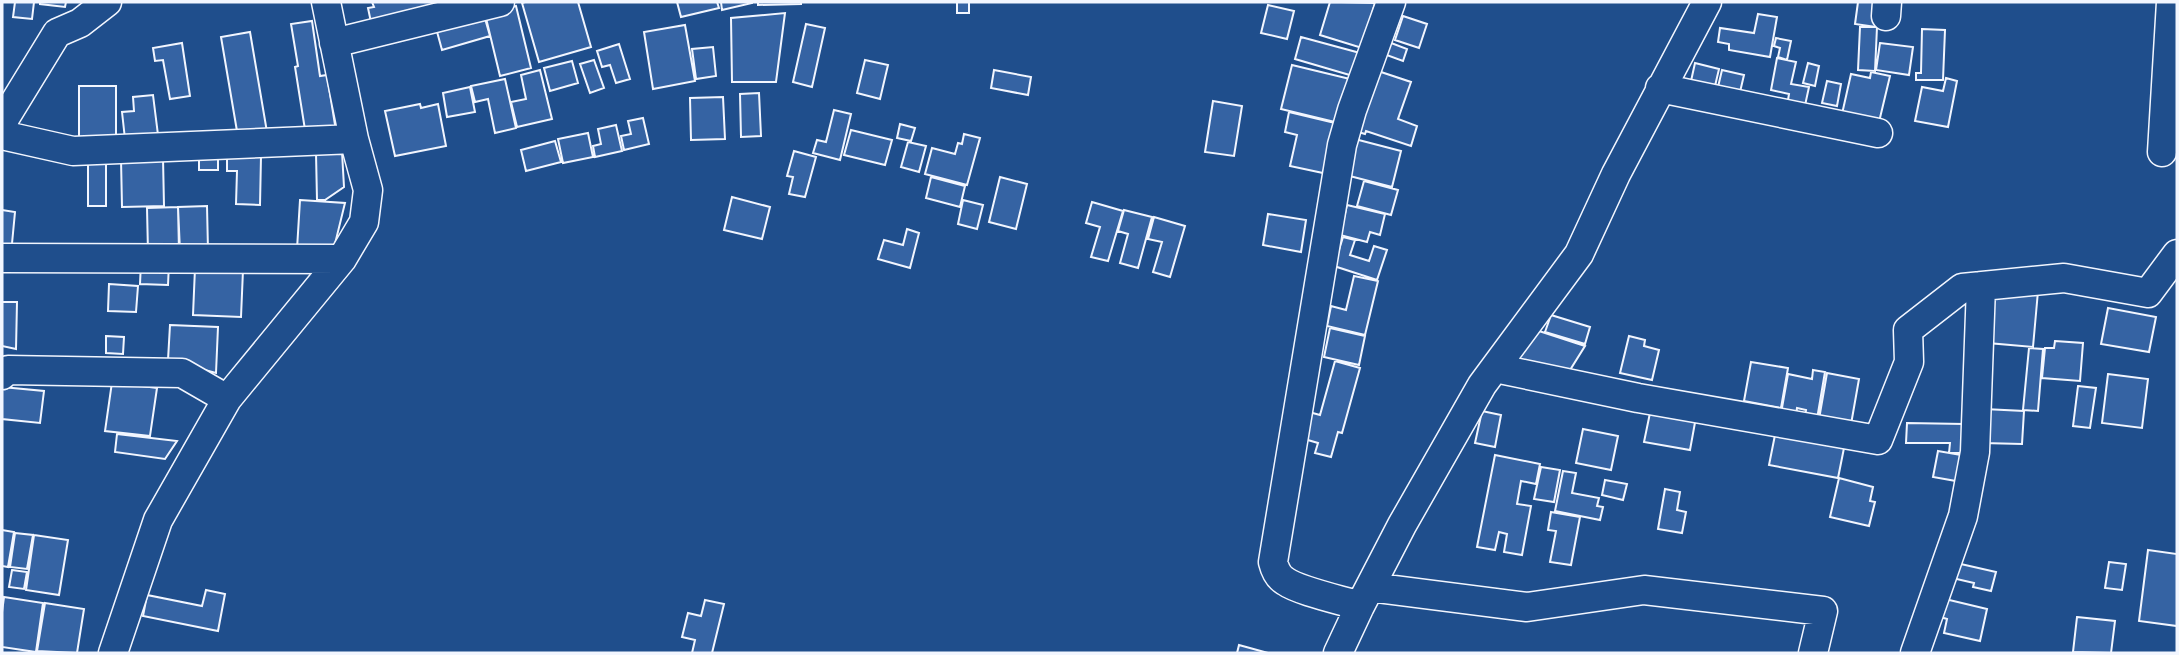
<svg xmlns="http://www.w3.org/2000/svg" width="2179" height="655" font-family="'Golos Text',sans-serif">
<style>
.building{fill:#3563a3;stroke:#f2f6ff;stroke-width:2}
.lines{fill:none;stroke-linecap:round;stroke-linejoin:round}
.minor-casing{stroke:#f2f6ff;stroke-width:31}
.minor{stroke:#1f4e8c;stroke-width:28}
</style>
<rect width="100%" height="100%" fill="#1f4e8c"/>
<!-- building -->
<path class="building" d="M15,2H34L32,19L13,17Z
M40,2H66L65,7L40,4Z
M372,2H436L438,11L372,27L368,8L374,7Z
M525,2H578L591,47L539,62L522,3Z
M677,2H717L719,8L681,17Z
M721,2H752V3L722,10Z
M758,2H801V4L758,5Z
M957,2H969V13H957Z
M1330,2L1375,3L1362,48L1320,35Z
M1858,2H1879L1876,27L1855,24Z
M1268,5L1294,11L1287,39L1261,33Z
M516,6L531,68L500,76L485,14Z
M785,13L776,82H732L731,18Z
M1758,14L1777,17L1770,57L1729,50V44L1718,42L1720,28L1754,33Z
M484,15L490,36L442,50L436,28Z
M1403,16L1427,24L1419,48L1395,40Z
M312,21L320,76L327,75L336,131L306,136L295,67L298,66L291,24Z
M806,24L825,28L812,87L793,82Z
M685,25L695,81L653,89L644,32Z
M1860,27H1877L1875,71L1858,70Z
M1922,29L1945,30L1943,80H1916V73H1921Z
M250,32L267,132L238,137L221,37Z
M1301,37L1360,53L1353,76L1295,59Z
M1776,38L1791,41L1787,60L1778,57L1780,48L1774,46Z
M1386,41L1407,49L1403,61L1381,53Z
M182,43L190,96L170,99L163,60L155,61L153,48Z
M1880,43L1913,47L1909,75L1876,70Z
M619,44L630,79L616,83L610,65L602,67L597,51Z
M713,47L716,76L696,79L692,49Z
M1777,58L1796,62L1791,84L1809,87L1804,110L1787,106L1789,94L1771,90Z
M594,60L604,88L590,93L580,64Z
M865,60L888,65L880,99L857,93Z
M572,61L578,83L550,91L544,68Z
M1695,63L1719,69L1715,86L1691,81Z
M1808,63L1819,66L1815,86L1803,83Z
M1292,65L1350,79L1339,123L1281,109Z
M540,70L552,119L517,127L511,102L526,99L521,75Z
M994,70L1031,77L1028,95L991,88Z
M1375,70L1411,82L1398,119L1417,126L1411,146L1366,131L1365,134L1355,131Z
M1722,70L1744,75L1740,92L1718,87Z
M1871,72L1890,76L1879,122L1842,114L1851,74L1870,78Z
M1946,78L1957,81L1948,127L1915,121L1922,87L1943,91Z
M505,79L516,128L495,133L488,99L475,102L471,86Z
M1827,81L1841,84L1837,106L1822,103Z
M79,86H116V139H79Z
M470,87L475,112L447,117L443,93Z
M759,93L761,136L741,137L740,94Z
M153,95L158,135L125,139L122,112L134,111L133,97Z
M723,97L725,139L691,140L690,98Z
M1213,101L1242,106L1234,156L1205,152Z
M420,104L421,108L438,104L446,146L395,156L385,111Z
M834,110L851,114L840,160L813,153L817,140L826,142Z
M1289,112L1335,123L1323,173L1290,166L1297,135L1285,132Z
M643,118L649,144L624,150L621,136L631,134L628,121Z
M900,124L915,128L911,141L897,138Z
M616,125L622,151L595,157L593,146L601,144L598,129Z
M851,130L892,140L885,165L844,155Z
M588,133L593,157L563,163L558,139Z
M964,134L980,138L967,185L925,174L932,148L955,154L958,143L962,144Z
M1351,138L1401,151L1392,187L1342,174Z
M555,141L561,162L526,171L521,150Z
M908,142L926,146L919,172L901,167Z
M794,151L816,157L805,197L789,194L793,177L787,176Z
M342,152L344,187L325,200H317L316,153Z
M218,155V170H199V156Z
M227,155L261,156L260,205L236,204L237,171H227Z
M163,158L164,206L122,207L121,159Z
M88,160H106V206H88Z
M931,177L965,186L960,207L926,198Z
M1000,177L1027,184L1016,229L989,222Z
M1364,181L1398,190L1391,215L1357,206Z
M732,197L770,207L762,239L724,230Z
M300,200L345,203L333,252L297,249Z
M963,200L983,205L977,229L958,224Z
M1092,202L1123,211L1108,261L1091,257L1100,227L1086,223Z
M1347,205L1385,214L1380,235L1370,232L1367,242L1340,235Z
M207,206L208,250L180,251L178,207Z
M178,207L179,251L148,252L147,208Z
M2,210L15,212L11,254L2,253Z
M1124,210L1152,217L1138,268L1120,263L1128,234L1118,231Z
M1268,214L1306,220L1301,252L1263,245Z
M1154,217L1185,226L1170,277L1153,272L1162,242L1148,239Z
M907,229L919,233L910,268L878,259L884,240L903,245Z
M1343,237L1355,240L1350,255L1369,261L1374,246L1387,250L1377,280L1334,266Z
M141,262L169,263L168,285L140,284Z
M195,268L243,270L241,317L193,315Z
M1354,276L1378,281L1365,335L1327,326L1331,306L1346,310Z
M109,284L138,286L136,312L108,311Z
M2038,291L2033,347L1988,343L1993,299Z
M2,302H17L16,349L2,346Z
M2108,308L2156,317L2149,352L2101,344Z
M1551,315L1590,327L1585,344L1545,332Z
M170,325L218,327L216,373L168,360Z
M1330,328L1365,336L1359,365L1324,357Z
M1539,331L1585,346L1565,378L1516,362Z
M106,336L124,337L123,354L106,353Z
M1629,336L1645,340L1644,346L1659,350L1652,380L1620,373Z
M2055,341L2083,343L2080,381L2042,378L2045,348H2054Z
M2029,348L2043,349L2038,411L2023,410Z
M1335,361L1360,368L1342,433L1338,432L1331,457L1315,453L1318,443L1301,438L1309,412L1320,415Z
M1751,362L1788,368L1781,408L1744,401Z
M1813,370L1825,372L1816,425L1804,423L1806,410L1797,408L1795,422L1780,419L1788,374L1812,379Z
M1827,373L1859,379L1850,430L1818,425Z
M2108,374L2148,379L2142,428L2102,423Z
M112,382L157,388L150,436L105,431Z
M2078,386L2096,388L2090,428L2073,426Z
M2,387L44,391L40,423L2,419Z
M1651,408L1696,417L1690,450L1644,442Z
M1984,409L2024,411L2022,444L1983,443Z
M1482,411L1501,415L1495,447L1475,443Z
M1907,423L1964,424L1963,453H1949L1950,443H1906Z
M1583,429L1618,436L1611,470L1576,463Z
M1776,430L1845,443L1838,478L1769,465Z
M117,434L177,441L165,459L115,452Z
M1938,451L1961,455L1956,481L1933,477Z
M1495,455L1540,464L1536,484L1521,481L1517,504L1531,506L1522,555L1504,552L1507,534L1499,532L1495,550L1477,547Z
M1541,467L1560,470L1554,502L1534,499Z
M1563,471L1576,473L1572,493L1599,498L1597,506L1603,507L1600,520L1555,511Z
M1839,478L1873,487L1870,501L1875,502L1869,526L1830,517Z
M1605,480L1627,484L1623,500L1602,495Z
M1665,489L1680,492L1677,510L1686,512L1682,533L1658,529Z
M1551,512L1580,517L1571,565L1550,562L1556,531L1548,530Z
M2,530L14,532L8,567L2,566Z
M15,533L33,535L27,569L10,567Z
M34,535L68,540L59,595L26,590Z
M2148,550L2177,554V626L2139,621Z
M1952,562L1996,572L1991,591L1973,587L1974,583L1948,577Z
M2109,562L2126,564L2122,590L2105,588Z
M12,570L27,572L24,589L9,587Z
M206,590L225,594L218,631L143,616L147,595L202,606Z
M4,597L43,603L36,652L2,647V612Z
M1941,598L1987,609L1980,641L1944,633L1947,619L1937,616Z
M705,600L724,604L712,653H692L695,640L682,637L688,613L701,616Z
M45,603L84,609L77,653L37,651Z
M2077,617L2115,621L2111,653L2073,652Z
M1239,645L1268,653H1237Z"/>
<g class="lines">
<!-- minor casing -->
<g class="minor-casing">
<path id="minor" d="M1886,16L1887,2
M334,43L500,2
M1660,88L1878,133
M2,129L5,118L57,33L80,23L107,2
M2,135L73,151L354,139
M2162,152L2171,2
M2,258L342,259
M1495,368L1638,398L1878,440L1909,362L1908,330L1962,288L2064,278L2148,293L2177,254
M2,375L8,370L182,373L227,399
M1370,587L1527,607L1644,590L1823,611L1813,653
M1360,606C1341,600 1299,591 1285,581C1278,577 1275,570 1273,562L1342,145L1352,110L1391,2
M113,653L158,520L227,399L342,259L364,222L368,190L354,139L326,2
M1338,653L1360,606L1402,525L1482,385L1579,254L1616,174L1707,2
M1915,653L1963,516L1975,452L1981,286"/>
</g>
<!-- minor -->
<use href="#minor" class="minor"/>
</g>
<!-- border -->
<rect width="2179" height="655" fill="none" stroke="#f2f6ff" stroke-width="7"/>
</svg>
